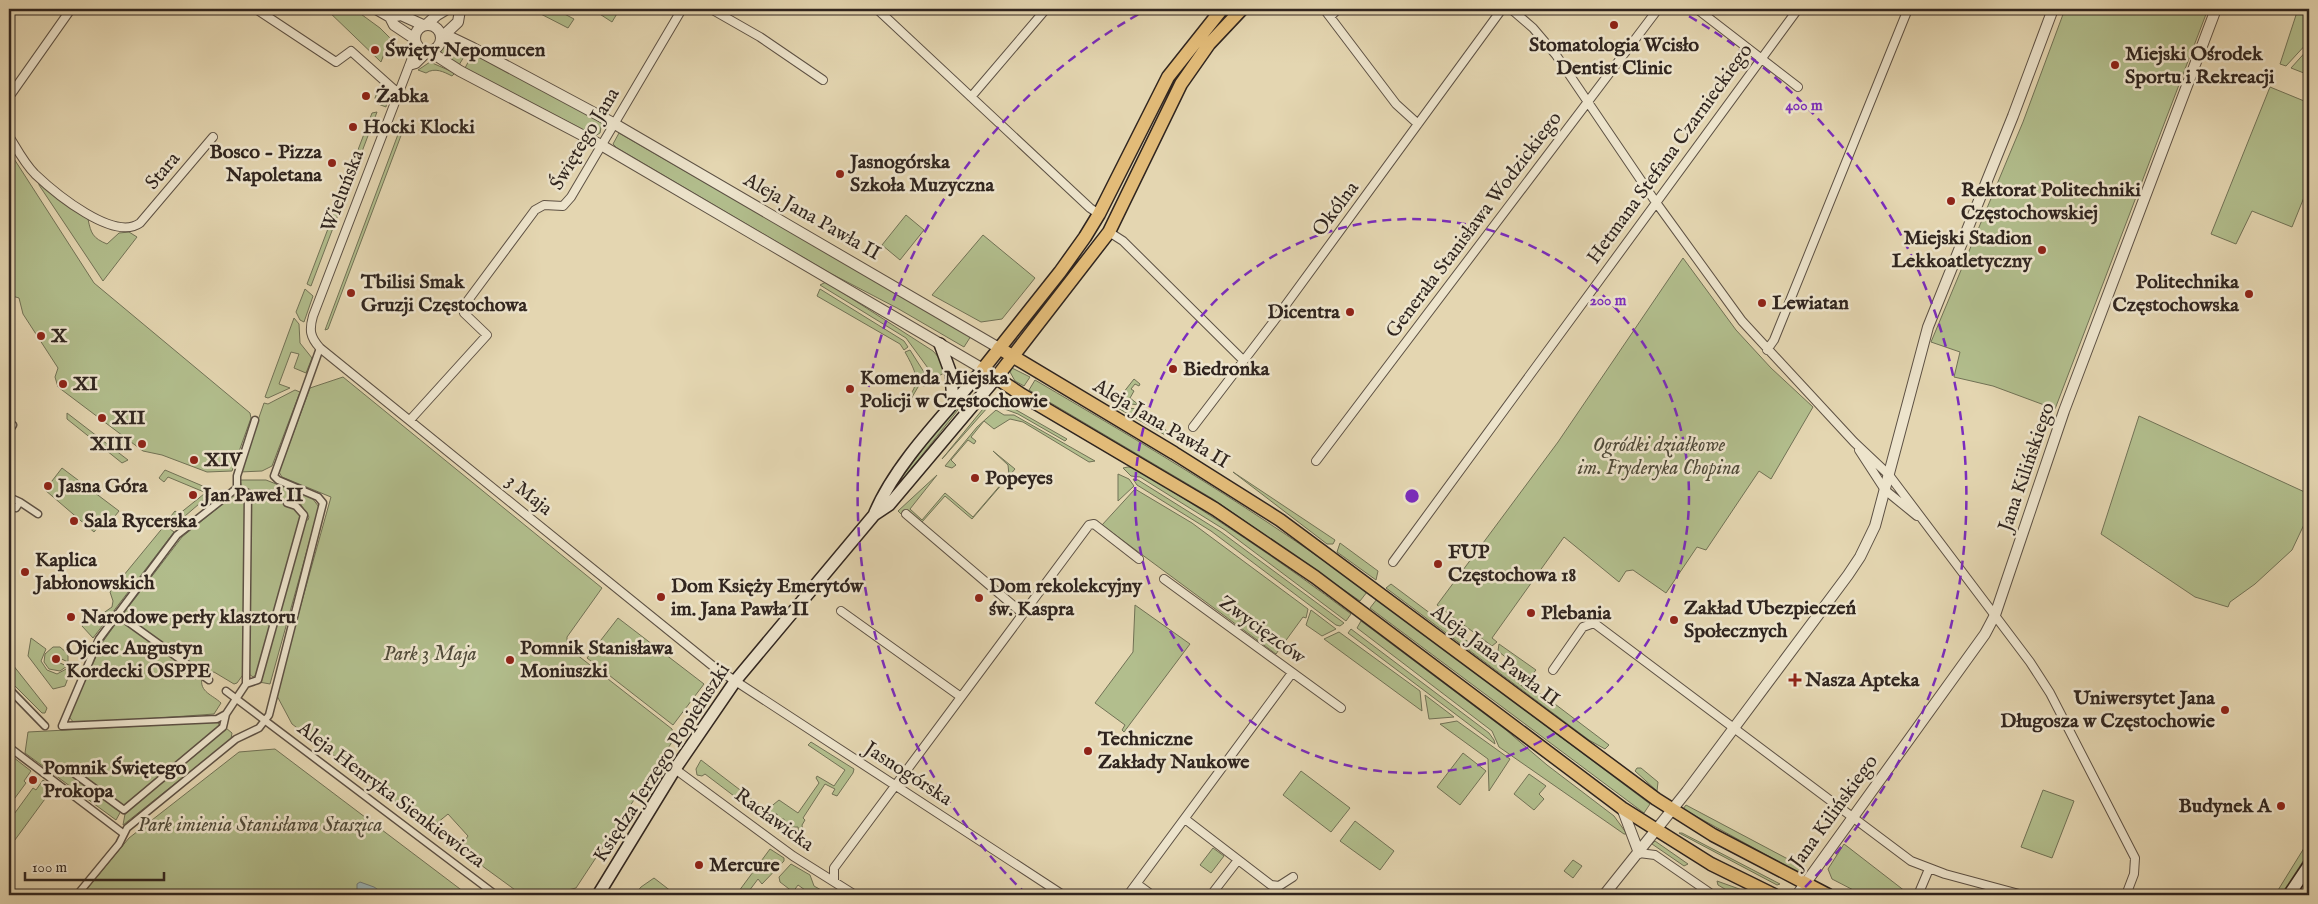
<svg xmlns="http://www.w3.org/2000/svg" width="2318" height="904" font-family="'IM FELL English',serif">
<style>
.green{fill:#b2be8d;stroke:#717256}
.water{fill:#9bb6b7;stroke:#707c7a}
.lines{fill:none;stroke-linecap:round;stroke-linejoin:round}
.pedestrian-casing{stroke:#5d5144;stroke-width:9}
.minor-casing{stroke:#5d5144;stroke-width:10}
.tertiary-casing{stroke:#5d5144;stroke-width:12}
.secondary-casing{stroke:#30251f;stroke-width:14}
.primary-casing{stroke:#30251f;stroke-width:15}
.pedestrian{stroke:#ede4cc;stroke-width:6}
.minor{stroke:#ede4cc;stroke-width:8}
.tertiary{stroke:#ede4cc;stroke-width:10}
.secondary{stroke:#ede4cc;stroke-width:11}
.primary{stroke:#e2bb78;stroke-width:12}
.tram{stroke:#30251f;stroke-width:1}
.ring{fill:none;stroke:#7b2cbf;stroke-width:2.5;stroke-dasharray:9 6}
.poi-dot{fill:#8f2418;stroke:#ede4cc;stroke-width:2}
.labels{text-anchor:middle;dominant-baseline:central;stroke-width:5;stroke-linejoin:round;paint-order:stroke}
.poi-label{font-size:20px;font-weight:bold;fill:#30251f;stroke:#ede4cc;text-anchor:start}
.street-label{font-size:20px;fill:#30251f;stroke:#ede4cc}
.park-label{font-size:20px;font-style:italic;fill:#504b3a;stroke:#ede4cc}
.centre{fill:#7b2cbf;stroke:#ede4cc;stroke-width:2.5}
.ring-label{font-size:15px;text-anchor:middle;font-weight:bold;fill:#7b2cbf;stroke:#ede4cc;stroke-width:5;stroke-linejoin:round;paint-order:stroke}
</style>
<rect width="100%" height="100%" fill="#e4d6b1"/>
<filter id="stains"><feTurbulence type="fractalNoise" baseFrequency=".004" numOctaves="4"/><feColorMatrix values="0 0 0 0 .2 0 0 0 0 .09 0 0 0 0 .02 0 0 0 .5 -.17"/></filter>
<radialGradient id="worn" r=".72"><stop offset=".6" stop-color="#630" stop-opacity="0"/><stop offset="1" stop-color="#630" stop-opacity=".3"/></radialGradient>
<!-- green -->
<path class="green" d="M326,9H354L380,28L390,38L381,62Z
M536,9H555L574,19L568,28L535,11Z
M592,9H612L618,12L612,22Z
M2065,9H2208L2055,409L1993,386L1954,377L1960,352L1931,342L2023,122Z
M2298,9H2309V41L2286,66L2280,64Z
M447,42L468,50L459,65L443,55L440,51Z
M2309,48V75L2291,68Z
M473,53L602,122L600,133L595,136L465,68Z
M430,62L455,73L452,76C444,72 435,67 426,73L418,70Z
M380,85L388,95L386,107L378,104L375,98Z
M2270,87L2309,103V185L2292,227L2252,211L2236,244L2211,234Z
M377,112L311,286L307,284L372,113Z
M403,121L405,125L328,329L325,330Z
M619,133L971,336L964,347L897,308L828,272L617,148L613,144Z
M9,151L94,283L250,413L251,418L232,471L207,472L162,455L143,451L58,387L55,377L58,368L23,314L19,298L9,295Z
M39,181L88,219C91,234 93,238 107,244L119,233L129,232L137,237L103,281L39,185Z
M906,215L924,230L900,260L882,245Z
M983,235L1035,278L1002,319L981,322L932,295Z
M1683,258L1736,330L1771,368L1813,407L1771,479L1759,471L1706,550L1697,547L1666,593L1633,570L1626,571L1619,582L1564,537L1492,638L1497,642L1492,646L1437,605L1558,442Z
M826,282L933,351L941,360L947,371L939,376L933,375L906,338L820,285Z
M305,289L313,296L304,322L300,320L296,312Z
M820,289L904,341L908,347L904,350L900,344L817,296Z
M294,318L299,324L300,343L312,358L306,373L294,368L299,354L291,352L279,384L290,388L268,398L265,397Z
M910,350L929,380L924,387L921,382L902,414L900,412C917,383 923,384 905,352Z
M1012,368L1030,377L1024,386L1015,381L1010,372Z
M343,377L602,588L567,637V647L672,729L674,739L576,888L547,895H522L459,849L468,836L448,814L431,828L292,724L276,694L331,497L282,477L279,472L310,388Z
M1134,379L1140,384L1139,386L1135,384L1131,389L1134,391L1130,398L1139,405L1116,402Z
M1035,380C1149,447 1261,513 1367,592L1360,601L1213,499L1029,390Z
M972,389L973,391L899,484H897L925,446Z
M295,390L300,392L272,466L262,471L240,472L264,403L268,404Z
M987,404L988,407L942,459Z
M999,407H1011L1067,439L1065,441L1018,414Z
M1116,407L1138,409L1166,430L1167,436Z
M996,410L1004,415H1014L1095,461L1089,462L1023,422L1010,419L994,429L984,421L971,437L976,441L974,444L968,440L951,460L956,465L952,468L945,466L977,427Z
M67,413L128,460L122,463L67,419Z
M2139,416L2309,494V514L2292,550L2255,584L2230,602L2228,607L2195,597L2101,534Z
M993,451L1015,469L972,519L945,496L922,522L906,510L902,515L898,511L937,475L910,509L922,520L945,493L973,517L1009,475L1008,465Z
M1128,467L1134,468C1209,513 1281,561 1351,614L1346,621L1225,530L1140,477L1131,476L1123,468Z
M62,468L119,511L107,526L102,522L94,532L45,490Z
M165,470L205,487L204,492L168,477L164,482L159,478Z
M1233,472L1335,540L1333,544H1327Z
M1118,474L1129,479L1134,486L1118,501Z
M1133,479L1138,480L1221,532L1344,623L1340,626L1336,625L1211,531L1137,485Z
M240,480H266L312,498L319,507L270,684L259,682L305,520H308L309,517L298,500H295L294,502L286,500L285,504L295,508L301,516L256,675L253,677L249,674L251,491L242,488Z
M1135,489L1192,523L1308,609L1306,618L1303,617L1276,654L1102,525Z
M236,493L245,497V672L237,683L234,684L214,672L205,674L123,614L182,537Z
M204,494L206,498L178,522L171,516L175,511L179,514Z
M165,525L174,532L93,638L82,626L93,612L102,614L112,607L113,601L110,592Z
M1340,543L1378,571L1376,580L1337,552Z
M1391,584L1502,667L1525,689L1543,695L1609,745L1605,749L1589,740L1386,588Z
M1377,599L1650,804L1644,813L1370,608Z
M1135,605L1190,644L1124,732L1122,730L1125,725L1095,703L1133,652Z
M1311,610L1336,629L1322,636L1306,625Z
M618,618L704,684L673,725L587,658Z
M119,619L202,678C199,692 213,695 221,703L214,714L75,724L69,717L102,643Z
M1361,621L1506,730L1547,765L1614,816L1627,834H1624L1499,747L1492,731L1357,628Z
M1351,629L1489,733L1494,740L1495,744L1348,633Z
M1339,632L1420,691L1422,711L1324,639Z
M31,638L46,649L41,661L47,670L57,674L68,668L71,670L65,686L53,689L28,656Z
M1499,644L1536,670L1530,677L1498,651Z
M53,647H60L68,654V662L55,656L53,660L67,666L60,671L49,669L44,662L45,654Z
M9,660L47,708L45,713H42L9,680Z
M1425,695L1454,717L1429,719Z
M1457,721L1510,759L1489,791L1488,759L1440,724Z
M218,722L220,727L124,806H120L121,811L116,820L25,753L28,732Z
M226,728L232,733L231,739L123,825L125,814L130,807Z
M811,742L854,769L853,773L837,796L832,794L835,789L825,784L803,818L805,820L802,825L804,840L800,841L798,827H790L789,823H784V819H778L777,814H772L767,821L705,774L702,776L697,775L696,769L701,760L761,806L768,809L779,800L798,813L819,783L816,778L817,776L834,786L845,770L808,745Z
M275,749L468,895H82L129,838L239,752Z
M1463,753L1486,771L1460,805L1437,787Z
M9,754L31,771L24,781L26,783L9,806Z
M1637,768H1641L1658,782L1657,791L1635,771Z
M1301,771L1350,808L1331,832L1283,795Z
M1529,774L1546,786L1539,794L1544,799L1534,810L1514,794Z
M43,780L53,788L9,848V821L33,788L36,790Z
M2043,790L2074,801L2052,858L2021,847Z
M1686,805L1801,866L1806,871L1801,874L1683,809Z
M1355,821L1394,851L1380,870L1340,841Z
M1679,833H1682L1780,884L1777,885Z
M2309,840V852L2281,895H2275Z
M1655,841L1688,864L1684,866L1652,844Z
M1844,844L1848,847L1910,895H1863L1832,879L1828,869Z
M1213,848L1224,856L1211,873L1200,865Z
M770,849L784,858V861L762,884L758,879L746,895H736Z
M1573,860L1582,866L1573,878L1564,871Z
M791,864L810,875L814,886L830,895H812L798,885L793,892L780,882L779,877Z
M654,878L676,895H634L641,887Z
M1717,881L1756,895H1735L1718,885Z"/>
<!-- water -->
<path class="water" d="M360,882L374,887L386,895H363L357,889V884Z"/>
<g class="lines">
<!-- pedestrian casing -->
<g class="pedestrian-casing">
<path id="pedestrian" d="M9,431L13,425
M9,497L20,502
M16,508L20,502L38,514
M117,614L209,680
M246,684L258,680L304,515L296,506L287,503
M9,689L45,726
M226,691L496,895
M226,714L217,719L62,726L99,639L177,535L237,488V476L255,420
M9,747L124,834
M75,774L124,810L223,727L226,714L246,684L248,493L237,488
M77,895L119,844L127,828L236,739L259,728L269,715L323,503L318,497L278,480L274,476L320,348"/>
</g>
<!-- minor casing -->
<g class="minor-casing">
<path id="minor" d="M256,9L336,62L351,51L398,93
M711,9L760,37L823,80
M877,9L1090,208L1099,214
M1324,9L1396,104L1418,124
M1511,9L1533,28L1556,55L1655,201L1742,321L1854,442L1889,475L2030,662L2050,693L2135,858L2134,874L2126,895
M1697,9L1798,87
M1330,17L1338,9
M418,47L412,58L313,316C309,330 310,337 320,348L714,667L1063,895
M409,66L416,64L429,51
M9,97L71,9
M971,97L1046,9
M9,136C17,149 24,163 35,174C55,193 114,242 140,223L213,137
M1109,232L1123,241L1243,360
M1767,350L1774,340L1908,9
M410,420L487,335L464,313L463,307L535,210L544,205L563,206L571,197L682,9
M1193,427L1274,321L1502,9
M1859,450L1885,490L1917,516
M1316,461L1658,9
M906,514L1022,613
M1393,562L1798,9
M1164,579L1341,708
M841,611L961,697
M1553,670L1583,627L1594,623L1911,861L1945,874L2023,895
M675,769L793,856L855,895
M1185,819L1271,885L1279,886L1293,877
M1639,853L1655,855L1713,895
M834,880V868L1089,525L1094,524L1139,559
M1137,884L1152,895
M1128,895L1292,673
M1211,895L1238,860
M1918,895L1929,869"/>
</g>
<!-- tertiary casing -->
<g class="tertiary-casing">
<path id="tertiary" d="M376,9L390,17L401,15L423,25
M390,17L394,25L415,39
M427,24L437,15L447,9
M415 38a13 13 0 1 1 26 0a13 13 0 1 1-26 0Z
M442,37L448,36L473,48L613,123L999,348
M442,37L458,22L460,10
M429,51L460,71L601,145L983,369
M1622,808L1639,853
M1604,895L1687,791L1848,575L1860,557L1875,526L1928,327L2013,116L2053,9
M1797,895L1985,634L1995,615L2064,411L2216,9"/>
</g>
<!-- secondary casing -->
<g class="secondary-casing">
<path id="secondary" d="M940,344L951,374L953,403
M874,515C895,463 947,412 983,369
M598,895L675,769L736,680L874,515L889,505L996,378
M2289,895L2309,865"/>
</g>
<!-- primary casing -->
<g class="primary-casing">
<path id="primary" d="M1222,9L1168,77L1099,214L1085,237L1060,272L983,369L1022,395L1215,509L1315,577L1622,808L1711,864L1774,895
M999,348L1174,453L1280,520L1656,799L1713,835L1828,895
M996,378L1109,232L1181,84L1209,44L1242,9"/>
</g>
<!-- pedestrian -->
<use href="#pedestrian" class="pedestrian"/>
<!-- minor -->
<use href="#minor" class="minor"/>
<!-- tertiary -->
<use href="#tertiary" class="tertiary"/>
<!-- secondary -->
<use href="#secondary" class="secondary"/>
<!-- primary -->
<use href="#primary" class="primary"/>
<!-- tram -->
<path class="tram" d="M2307,895L2309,891"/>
</g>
<!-- distance rings -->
<g class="ring">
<circle cx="1412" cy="496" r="277"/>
<path d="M1027 895A554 554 0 0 1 1148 9M1676 9A554 554 0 0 1 1797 895"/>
</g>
<!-- markers -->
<g class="poi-dot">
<circle cx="1614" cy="25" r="5"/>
<circle cx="375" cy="50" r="5"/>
<circle cx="2115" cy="65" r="5"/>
<circle cx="366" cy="96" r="5"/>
<circle cx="353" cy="127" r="5"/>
<circle cx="332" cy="163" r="5"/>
<circle cx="840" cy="174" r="5"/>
<circle cx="1951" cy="201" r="5"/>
<circle cx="2042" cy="250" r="5"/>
<circle cx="351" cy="293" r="5"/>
<circle cx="2249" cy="294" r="5"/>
<circle cx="1762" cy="303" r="5"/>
<circle cx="1350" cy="312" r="5"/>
<circle cx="41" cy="336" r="5"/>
<circle cx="1173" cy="369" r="5"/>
<circle cx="63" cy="384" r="5"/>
<circle cx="850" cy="389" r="5"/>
<circle cx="102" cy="418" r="5"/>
<circle cx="142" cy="444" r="5"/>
<circle cx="194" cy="460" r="5"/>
<circle cx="975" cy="478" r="5"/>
<circle cx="48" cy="486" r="5"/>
<circle cx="193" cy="495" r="5"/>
<circle cx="74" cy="521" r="5"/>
<circle cx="1438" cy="564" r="5"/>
<circle cx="25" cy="572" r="5"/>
<circle cx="661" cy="597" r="5"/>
<circle cx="979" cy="598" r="5"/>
<circle cx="1531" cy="613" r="5"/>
<circle cx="71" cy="617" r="5"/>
<circle cx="1674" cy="620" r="5"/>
<circle cx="56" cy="659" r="5"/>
<circle cx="510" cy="660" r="5"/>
<path d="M1792.5 672.5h5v5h5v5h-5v5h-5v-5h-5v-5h5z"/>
<circle cx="2225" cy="710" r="5"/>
<circle cx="1088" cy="751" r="5"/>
<circle cx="33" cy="780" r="5"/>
<circle cx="2281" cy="806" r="5"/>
<circle cx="699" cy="865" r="5"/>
</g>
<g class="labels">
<!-- poi labels -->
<g class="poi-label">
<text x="1614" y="45" text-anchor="middle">Stomatologia Wcisło<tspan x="1614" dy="23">Dentist Clinic</tspan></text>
<text x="385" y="50">Święty Nepomucen</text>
<text x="2125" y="54">Miejski Ośrodek<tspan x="2125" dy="23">Sportu i Rekreacji</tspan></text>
<text x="376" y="96">Żabka</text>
<text x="363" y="127">Hocki Klocki</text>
<text x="322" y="152" text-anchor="end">Bosco - Pizza<tspan x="322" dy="23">Napoletana</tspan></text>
<text x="850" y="162">Jasnogórska<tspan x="850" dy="23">Szkoła Muzyczna</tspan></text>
<text x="1961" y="190">Rektorat Politechniki<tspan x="1961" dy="23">Częstochowskiej</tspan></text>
<text x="2032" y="238" text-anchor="end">Miejski Stadion<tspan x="2032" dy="23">Lekkoatletyczny</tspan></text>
<text x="361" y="282">Tbilisi Smak<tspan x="361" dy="23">Gruzji Częstochowa</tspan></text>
<text x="2239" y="282" text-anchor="end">Politechnika<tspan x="2239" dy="23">Częstochowska</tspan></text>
<text x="1772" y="303">Lewiatan</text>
<text x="1340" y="312" text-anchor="end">Dicentra</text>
<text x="51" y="336">X</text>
<text x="1183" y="369">Biedronka</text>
<text x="860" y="378">Komenda Miejska<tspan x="860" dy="23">Policji w Częstochowie</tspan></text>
<text x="73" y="384">XI</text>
<text x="112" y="418">XII</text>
<text x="132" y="444" text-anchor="end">XIII</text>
<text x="204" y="460">XIV</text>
<text x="985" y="478">Popeyes</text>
<text x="58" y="486">Jasna Góra</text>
<text x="203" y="495">Jan Paweł II</text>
<text x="84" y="521">Sala Rycerska</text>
<text x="1448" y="552">FUP<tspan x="1448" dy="23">Częstochowa 18</tspan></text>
<text x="35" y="560">Kaplica<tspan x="35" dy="23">Jabłonowskich</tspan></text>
<text x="671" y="586">Dom Księży Emerytów<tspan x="671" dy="23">im. Jana Pawła II</tspan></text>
<text x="989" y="586">Dom rekolekcyjny<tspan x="989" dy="23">św. Kaspra</tspan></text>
<text x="1684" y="608">Zakład Ubezpieczeń<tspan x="1684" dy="23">Społecznych</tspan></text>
<text x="1541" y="613">Plebania</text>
<text x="81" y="617">Narodowe perły klasztoru</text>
<text x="66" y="648">Ojciec Augustyn<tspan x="66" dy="23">Kordecki OSPPE</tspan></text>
<text x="520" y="648">Pomnik Stanisława<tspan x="520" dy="23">Moniuszki</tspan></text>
<text x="1805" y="680">Nasza Apteka</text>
<text x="2215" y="698" text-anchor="end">Uniwersytet Jana<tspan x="2215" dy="23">Długosza w Częstochowie</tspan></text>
<text x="1098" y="739">Techniczne<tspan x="1098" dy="23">Zakłady Naukowe</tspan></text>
<text x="43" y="768">Pomnik Świętego<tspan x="43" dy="23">Prokopa</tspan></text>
<text x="2271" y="806" text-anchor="end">Budynek A</text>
<text x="709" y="865">Mercure</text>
</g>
<!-- street labels -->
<g class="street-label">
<text transform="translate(585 139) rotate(-59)">Świętego Jana</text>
<text transform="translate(1670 154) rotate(-54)">Hetmana Stefana Czarnieckiego</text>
<text transform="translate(163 171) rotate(-50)">Stara</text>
<text transform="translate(343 191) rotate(-69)">Wieluńska</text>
<text transform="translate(1336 209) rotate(-53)">Okólna</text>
<text transform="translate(812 217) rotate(30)">Aleja Jana Pawła II</text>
<text transform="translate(1474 225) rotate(-53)">Generała Stanisława Wodzickiego</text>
<text transform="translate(1161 424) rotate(31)">Aleja Jana Pawła II</text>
<text transform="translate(2027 467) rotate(-71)">Jana Kilińskiego</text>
<text transform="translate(529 495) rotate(39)">3 Maja</text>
<text transform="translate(1262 630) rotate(36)">Zwycięzców</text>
<text transform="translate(1495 656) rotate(37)">Aleja Jana Pawła II</text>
<text transform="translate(662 763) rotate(-57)">Księdza Jerzego Popiełuszki</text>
<text transform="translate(908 774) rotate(33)">Jasnogórska</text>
<text transform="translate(391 795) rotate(37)">Aleja Henryka Sienkiewicza</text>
<text transform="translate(1834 812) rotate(-54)">Jana Kilińskiego</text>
<text transform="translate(774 820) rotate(36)">Racławicka</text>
</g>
<!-- park labels -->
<g class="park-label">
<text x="1659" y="445">Ogródki działkowe<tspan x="1659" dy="23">im. Fryderyka Chopina</tspan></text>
<text x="430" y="654">Park 3 Maja</text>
<text x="260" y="825">Park imienia Stanisława Staszica</text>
</g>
</g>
<circle cx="1412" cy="496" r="8" class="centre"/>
<g class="ring-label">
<text x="1804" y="110">400 m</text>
<text x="1608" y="305">200 m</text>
</g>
<!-- margin -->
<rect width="2318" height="904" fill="none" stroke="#e4d6b1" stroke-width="30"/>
<rect x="10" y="10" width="2298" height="884" fill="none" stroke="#30251f" stroke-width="2.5"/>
<rect x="15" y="15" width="2288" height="874" fill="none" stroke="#30251f"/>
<!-- scale -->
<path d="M25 872v8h139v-8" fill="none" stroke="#30251f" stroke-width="2.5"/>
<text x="32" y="872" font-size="15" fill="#30251f" stroke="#ede4cc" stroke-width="4" paint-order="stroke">100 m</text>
<rect width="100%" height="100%" filter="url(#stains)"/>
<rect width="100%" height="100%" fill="url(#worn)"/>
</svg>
